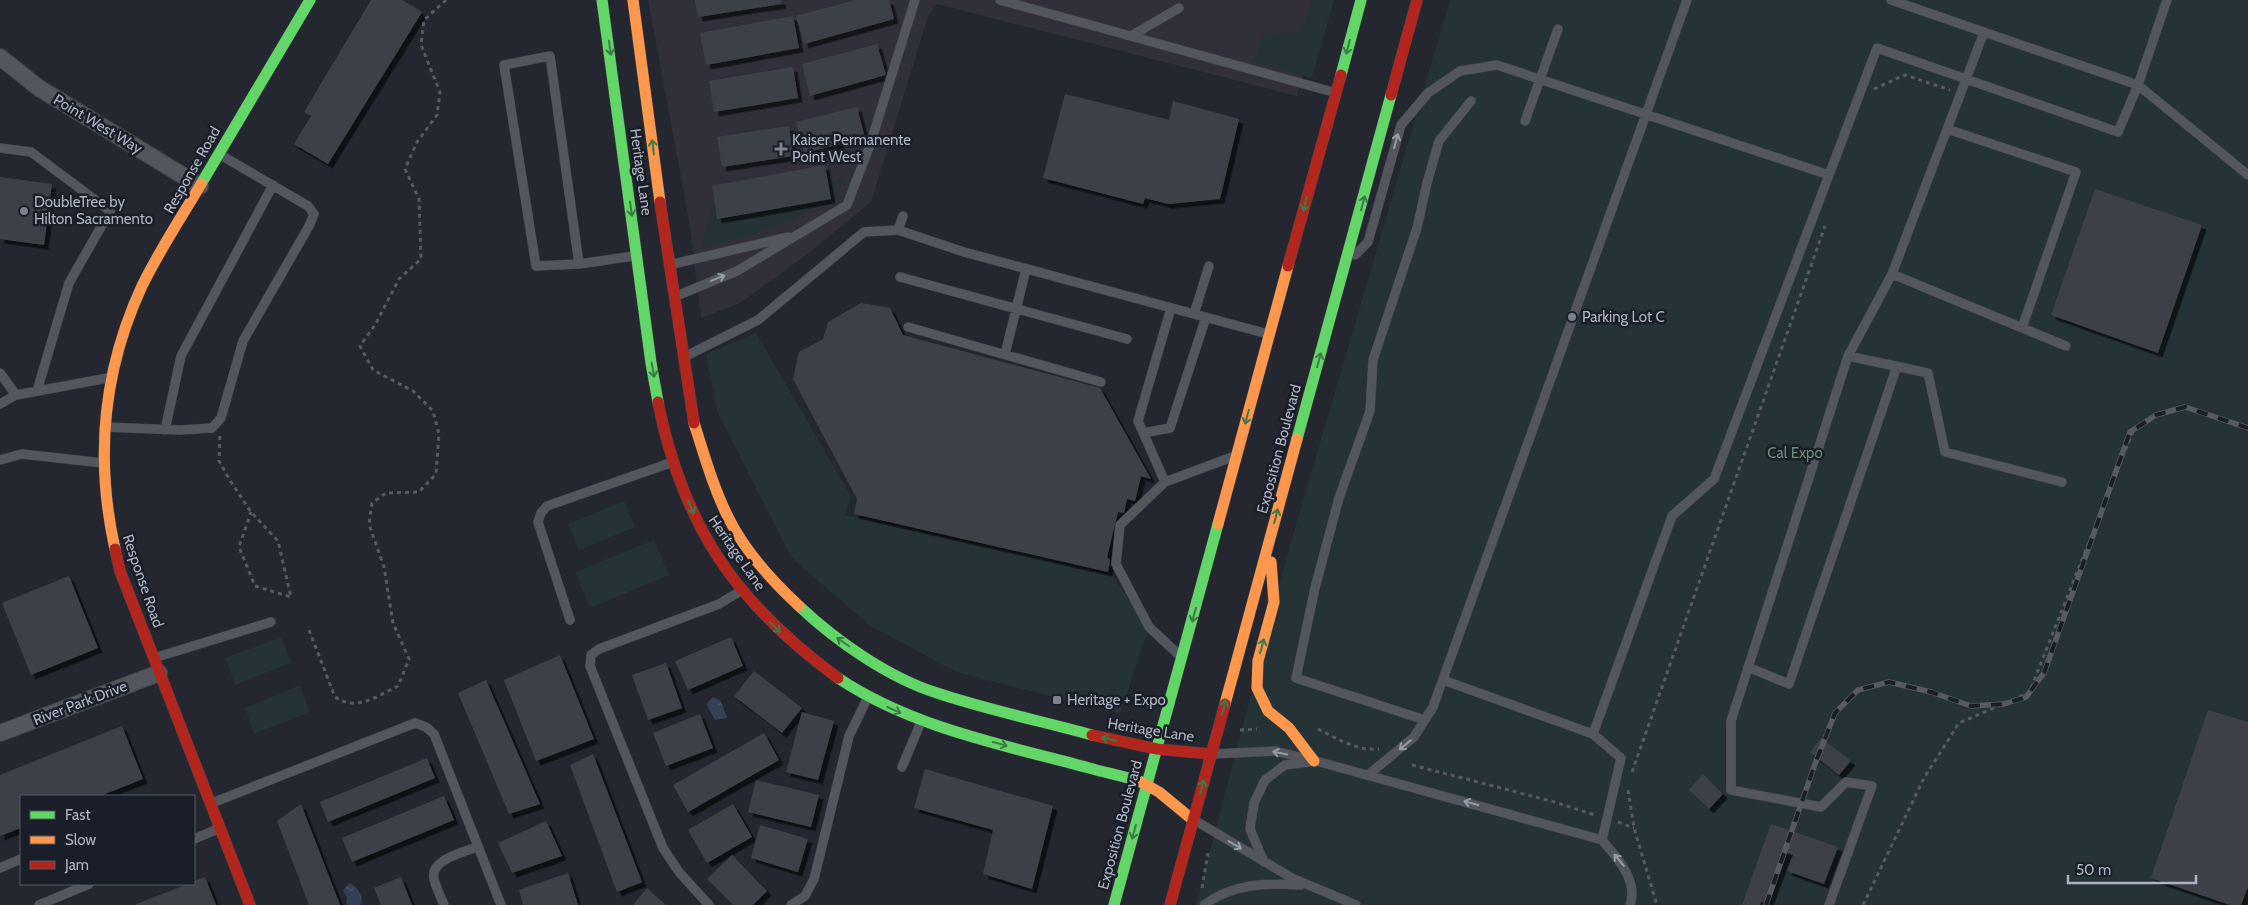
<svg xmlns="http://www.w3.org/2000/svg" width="2248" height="905" font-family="Cabin,sans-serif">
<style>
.medical{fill:#31303a}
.green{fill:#253236}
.water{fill:url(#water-ripples)}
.building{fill:#3e4147;filter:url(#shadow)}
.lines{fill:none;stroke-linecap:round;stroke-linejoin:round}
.lane-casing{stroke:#404248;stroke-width:10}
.street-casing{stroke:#404248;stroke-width:18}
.fast-casing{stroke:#404248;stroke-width:12}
.slow-casing{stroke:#404248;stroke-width:12}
.jam-casing{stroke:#404248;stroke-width:12}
.path{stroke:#575a61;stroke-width:3;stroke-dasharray:4 4;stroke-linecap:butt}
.lane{stroke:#53565d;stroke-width:9}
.street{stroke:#53565d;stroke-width:16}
.fast{stroke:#63d668;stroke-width:11}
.slow{stroke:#ff974d;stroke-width:11}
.jam{stroke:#b3261e;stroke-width:11}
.rail-casing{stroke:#575a60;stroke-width:5.5}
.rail{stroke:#191e28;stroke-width:4;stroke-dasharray:11;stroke-linecap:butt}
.oneway{stroke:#3e7a48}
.oneway2{stroke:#969ca8}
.poi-dot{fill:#7d828e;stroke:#191e28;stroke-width:2}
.labels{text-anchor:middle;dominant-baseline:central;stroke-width:5;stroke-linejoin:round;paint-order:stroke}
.street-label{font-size:15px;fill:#adb3c1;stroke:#191e28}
.poi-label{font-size:15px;fill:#adb3c1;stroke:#191e28;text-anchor:start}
.park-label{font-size:15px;fill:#688e75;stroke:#191e28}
</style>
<defs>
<pattern id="water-ripples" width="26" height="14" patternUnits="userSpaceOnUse" patternTransform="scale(1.25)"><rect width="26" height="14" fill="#354056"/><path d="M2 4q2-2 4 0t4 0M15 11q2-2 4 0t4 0" fill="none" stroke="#50596c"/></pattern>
<filter id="shadow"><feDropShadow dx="4.5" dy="4.5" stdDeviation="0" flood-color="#0009"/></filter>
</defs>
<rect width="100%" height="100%" fill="#24272f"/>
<!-- medical -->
<path class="medical" d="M648,0H1324L1297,96L937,4L928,16L871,202L801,259L740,303L701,318L689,220Z"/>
<!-- green -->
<path class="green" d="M1312,0H1334L1312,78L1253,62L1264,36C1272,32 1280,34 1288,34C1304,34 1309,12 1312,0Z
M1450,0H2248V905H1196L1288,552Z
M840,180L843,183C812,220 747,237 703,248L704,233L713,201Z
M756,333L851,496L845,515L1112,575L1149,627L1120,714L956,672L869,625L791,557L717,411L706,354Z
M624,501L635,527L579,550L568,524Z
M654,540L669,575L590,608L575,572Z
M281,637L291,663L235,685L225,658Z
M300,685L310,712L254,734L245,708Z"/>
<!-- water -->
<path class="water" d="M713,697L721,701L727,718L715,720L706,704Z
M349,883C357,886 364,896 361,905H349L346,903L347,897L343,891Z"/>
<!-- building -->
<path class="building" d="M371,0H402L422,12L328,164L294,144L311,116L304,112Z
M695,0H781L782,4L698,17Z
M856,0H889L894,19L804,44L796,16Z
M793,16L799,48L706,65L700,33Z
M877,44L886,75L810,96L802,64Z
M793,67L798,98L714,112L709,81Z
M1065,94L1169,120L1173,101L1239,119L1220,199L1168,204L1145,198L1143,204L1043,178Z
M857,107L865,138L804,153L796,122Z
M789,126L793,156L722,167L717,137Z
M825,165L831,199L717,219L712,186Z
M0,177L52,184L44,245L0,239Z
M2095,189L2202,225L2158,353L2051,315Z
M861,303L890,308L903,335L1100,388L1151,479L1141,476L1135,501L1127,499L1124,513L1118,512L1107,557L1110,560L1108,572L854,514L857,499L793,379L799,352L823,339L828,322Z
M69,576L98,648L31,675L2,603Z
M731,637L743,666L688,690L675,661Z
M560,655L594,739L536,761L504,680Z
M666,663L682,708L648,720L632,675Z
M754,671L802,708L782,733L734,696Z
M486,680L540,804L509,814L458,693Z
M2208,710L2248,722V887L2241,905H2230L2151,878Z
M802,712L834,721L818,780L786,772Z
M700,714L713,748L666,766L653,733Z
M122,726L143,779L100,796H21V828L0,836V775Z
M764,733L779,760L688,812L673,785Z
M1821,738L1851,761L1839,775L1810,752Z
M593,754L642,882L617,892L570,765Z
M427,758L435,778L328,822L320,802Z
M925,769L1053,806L1032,889L983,874L993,830L914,808Z
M1703,774L1723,794L1709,809L1689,790Z
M756,780L819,795L811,827L748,812Z
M444,796L454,820L352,862L342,838Z
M301,804L340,905H309L277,821Z
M733,804L752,837L707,863L688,830Z
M546,821L562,856L512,873L498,843Z
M1771,824L1838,847L1824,884L1787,871L1793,855L1787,853L1768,904L1761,902L1760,905H1742Z
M760,825L808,839L798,872L751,858Z
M732,855L767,891L753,905H733L707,879Z
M568,873L578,905H523L519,890Z
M205,877L216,905H134L188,884H194V881Z
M401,877L412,905H381L374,888Z
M647,888L666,905H633Z"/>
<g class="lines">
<!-- lane casing -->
<g class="lane-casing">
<path id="lane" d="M1000,0L1333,92
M1891,0L2138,85L2248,175
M1984,32L1892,274L2066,346
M1131,36L1179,8
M1525,121L1558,29
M1947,129L2076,172L2022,328
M0,148L31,152L110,211L69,283L37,391
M898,230L903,216
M1355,255L1368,242L1401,125L1428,93L1460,71L1497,65L1829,175
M579,264L536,266L504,65L550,56L579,264L634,256
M669,265L788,237
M900,277L1127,339
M674,297L737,271L847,205L870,145L915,0
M1194,314L1209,266
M908,327L1101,382
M1005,354L1026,269
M1848,356L1892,274
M684,357L758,320L864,232L898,230L964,252L1268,334
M0,373L16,395
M0,404L16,395L108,378
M104,427L180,430L212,428L221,418L243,341L309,226L314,214L308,206L219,154
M165,430L181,356L273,185
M1143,433L1170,428L1206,317
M0,460L22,454L103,463
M1165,482L1138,421L1171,308
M570,620L538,522L541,513L547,506L673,462
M1178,654L1149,627L1116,564L1120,525L1165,482L1232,457
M154,658L271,622
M1748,667L1789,684L1897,366
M1443,680L1593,734
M1425,720L1296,678L1315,588L1339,498L1370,411L1373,360L1417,228L1427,183L1439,141L1471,101
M1214,754L1275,751L1303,758
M1316,761L1602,840C1616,856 1639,881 1630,905
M902,767L921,722
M1368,775L1414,737L1433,707L1687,0
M212,803L415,723L426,727L434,734L501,905
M1196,821L1292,878L1356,905
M194,839L220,828
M1602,840L1621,758L1593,734L1672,516L1714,479L1877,48L2118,132L2138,85L2167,0
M1264,862L1250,829L1254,803L1265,780L1285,765L1309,762
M0,868L21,859
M39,905L89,884
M444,905C441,897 436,888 434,879C429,860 464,852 477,847
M709,905L679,872L663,848L590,666L591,655L599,649L719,604L742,590
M791,905L805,896L814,879L849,736L868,697
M1204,905C1233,883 1267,883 1301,885
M1829,905L1872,786L1846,782L1821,807L1731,790V721L1848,356L1928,373L1945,452L2062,482"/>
</g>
<!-- street casing -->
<g class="street-casing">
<path id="street" d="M0,57L39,88L200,186
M0,733L159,673"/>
</g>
<!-- fast casing -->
<g class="fast-casing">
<path id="fast" d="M602,0L651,363L658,402
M1341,75L1361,0
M201,184L310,0
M1297,439L1391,95
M799,606C836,641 889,678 937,693C988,710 1041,721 1092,735
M838,678C913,728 1004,745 1089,768C1106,773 1124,776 1141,782
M1114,905L1218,524"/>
</g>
<!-- slow casing -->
<g class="slow-casing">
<path id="slow" d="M633,0L660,202
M694,423C704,454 713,487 728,517C744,550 772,581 799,606
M1218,524L1288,266
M115,549C95,459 103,370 142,286C159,251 181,218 201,184
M1271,562L1274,602L1258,661L1257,688L1268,711L1289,728L1314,761
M1225,704L1297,439
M1141,782L1159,792L1193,820"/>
</g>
<!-- jam casing -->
<g class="jam-casing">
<path id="jam" d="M1391,95L1417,0
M660,202L694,423
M1288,266L1341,75
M658,402C683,527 736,603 838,678
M115,549L120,571L250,905
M1092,735L1157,749L1211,754
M1170,905L1225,704"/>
</g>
<!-- path -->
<path class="path" d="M1874,89L1905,75L1950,90
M220,436L219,461L229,479L251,512L278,541L291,597L255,586L239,547L251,512
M309,630L335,697C357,712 377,696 398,686L409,659L393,623L384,567L369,524L372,503L386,493L419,492L436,474L439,434L433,411L413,391L373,370L360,346L375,325L399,279L421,259L419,199L405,169L417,142L437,115L440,92L421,45L424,20L446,0
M1318,729C1338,739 1356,751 1379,749
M1240,730L1257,729
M1412,765L1551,801L1595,815
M1632,772L1825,226
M1628,790L1634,828L1657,905
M1618,822L1634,828
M1202,888L1208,853
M1863,905L1924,778L1959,723L2029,693L2134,429"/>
<!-- lane -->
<use href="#lane" class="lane"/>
<!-- street -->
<use href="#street" class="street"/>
<!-- fast -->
<use href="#fast" class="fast"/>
<!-- slow -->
<use href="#slow" class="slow"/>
<!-- jam -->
<use href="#jam" class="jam"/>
<!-- rail casing -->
<g class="rail-casing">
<path id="rail" d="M1766,905L1815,764L1835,713L1858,690L1889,682L1931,692L1971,706L2004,704L2026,697L2044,673L2130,432L2156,415L2185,407L2248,428"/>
</g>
<!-- rail -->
<use href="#rail" class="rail"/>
</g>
<!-- one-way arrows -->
<defs><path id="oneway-shaft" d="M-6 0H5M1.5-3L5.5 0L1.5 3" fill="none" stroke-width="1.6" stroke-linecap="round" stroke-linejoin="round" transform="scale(1.25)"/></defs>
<g class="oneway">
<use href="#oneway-shaft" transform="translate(1348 47) rotate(105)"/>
<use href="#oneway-shaft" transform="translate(610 48) rotate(82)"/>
<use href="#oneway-shaft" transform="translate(653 147) rotate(-97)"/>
<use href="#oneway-shaft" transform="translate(1363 203) rotate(-75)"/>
<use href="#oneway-shaft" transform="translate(1305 204) rotate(105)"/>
<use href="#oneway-shaft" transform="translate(631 209) rotate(82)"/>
<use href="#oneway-shaft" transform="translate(1319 360) rotate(-75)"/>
<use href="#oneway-shaft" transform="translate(653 370) rotate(80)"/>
<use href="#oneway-shaft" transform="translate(1247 417) rotate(105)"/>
<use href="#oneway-shaft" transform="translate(691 507) rotate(67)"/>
<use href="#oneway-shaft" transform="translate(1276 516) rotate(-75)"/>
<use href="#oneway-shaft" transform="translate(1194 615) rotate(105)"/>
<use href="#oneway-shaft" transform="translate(775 627) rotate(44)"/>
<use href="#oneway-shaft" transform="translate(843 642) rotate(-145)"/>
<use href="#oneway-shaft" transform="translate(1262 646) rotate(-75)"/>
<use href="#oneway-shaft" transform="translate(1224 707) rotate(-75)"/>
<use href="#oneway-shaft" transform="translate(894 710) rotate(25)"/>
<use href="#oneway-shaft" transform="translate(1109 739) rotate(-167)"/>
<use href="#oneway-shaft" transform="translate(1000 744) rotate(15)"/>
<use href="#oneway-shaft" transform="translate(1202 787) rotate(-75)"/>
<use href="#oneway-shaft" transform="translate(1134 832) rotate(105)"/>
</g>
<g class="oneway2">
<use href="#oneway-shaft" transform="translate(1396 141) rotate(-74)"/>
<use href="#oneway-shaft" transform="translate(718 278) rotate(-22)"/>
<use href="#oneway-shaft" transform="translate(1405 745) rotate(141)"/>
<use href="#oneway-shaft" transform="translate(1280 753) rotate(-169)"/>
<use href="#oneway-shaft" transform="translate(1471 803) rotate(-165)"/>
<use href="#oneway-shaft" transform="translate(1235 845) rotate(31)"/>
<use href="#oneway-shaft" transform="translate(1619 860) rotate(-130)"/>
</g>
<!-- markers -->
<g class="poi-dot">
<path d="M778.5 141.5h5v5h5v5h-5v5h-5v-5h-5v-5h5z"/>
<circle cx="24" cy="211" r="5"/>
<circle cx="1572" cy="317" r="5"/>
<rect x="1052" y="695" width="10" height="10" rx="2.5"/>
</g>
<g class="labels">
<!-- street labels -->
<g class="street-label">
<text transform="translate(98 124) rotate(31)">Point West Way</text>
<text transform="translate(192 170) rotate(-60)">Response Road</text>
<text transform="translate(641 172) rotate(82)">Heritage Lane</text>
<text transform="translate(1279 449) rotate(-75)">Exposition Boulevard</text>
<text transform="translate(737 553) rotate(55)">Heritage Lane</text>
<text transform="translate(143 581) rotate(71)">Response Road</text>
<text transform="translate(80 703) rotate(-21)">River Park Drive</text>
<text transform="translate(1151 730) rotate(9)">Heritage Lane</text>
<text transform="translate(1120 825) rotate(-75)">Exposition Boulevard</text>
</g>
<!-- poi labels -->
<g class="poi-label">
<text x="792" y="140">Kaiser Permanente<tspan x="792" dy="17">Point West</tspan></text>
<text x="34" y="202">DoubleTree by<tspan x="34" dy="17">Hilton Sacramento</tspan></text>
<text x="1582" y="317">Parking Lot C</text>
<text x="1067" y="700">Heritage + Expo</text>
</g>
<!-- park labels -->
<g class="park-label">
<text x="1795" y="453">Cal Expo</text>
</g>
</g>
<!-- legend -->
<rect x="20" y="795" width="175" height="90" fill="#191e28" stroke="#545a65"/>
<rect x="30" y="811" width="25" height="8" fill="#63d668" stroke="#545a65"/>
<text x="65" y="820" font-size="15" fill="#adb3c1">Fast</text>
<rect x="30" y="836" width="25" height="8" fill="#ff974d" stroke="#545a65"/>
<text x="65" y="845" font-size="15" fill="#adb3c1">Slow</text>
<rect x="30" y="861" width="25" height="8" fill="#b3261e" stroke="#545a65"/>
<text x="65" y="870" font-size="15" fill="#adb3c1">Jam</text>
<!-- scale -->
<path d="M2068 875v8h128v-8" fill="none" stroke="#adb3c1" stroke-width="2.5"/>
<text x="2076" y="875" font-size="15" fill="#adb3c1" stroke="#191e28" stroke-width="4" paint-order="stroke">50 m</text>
</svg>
